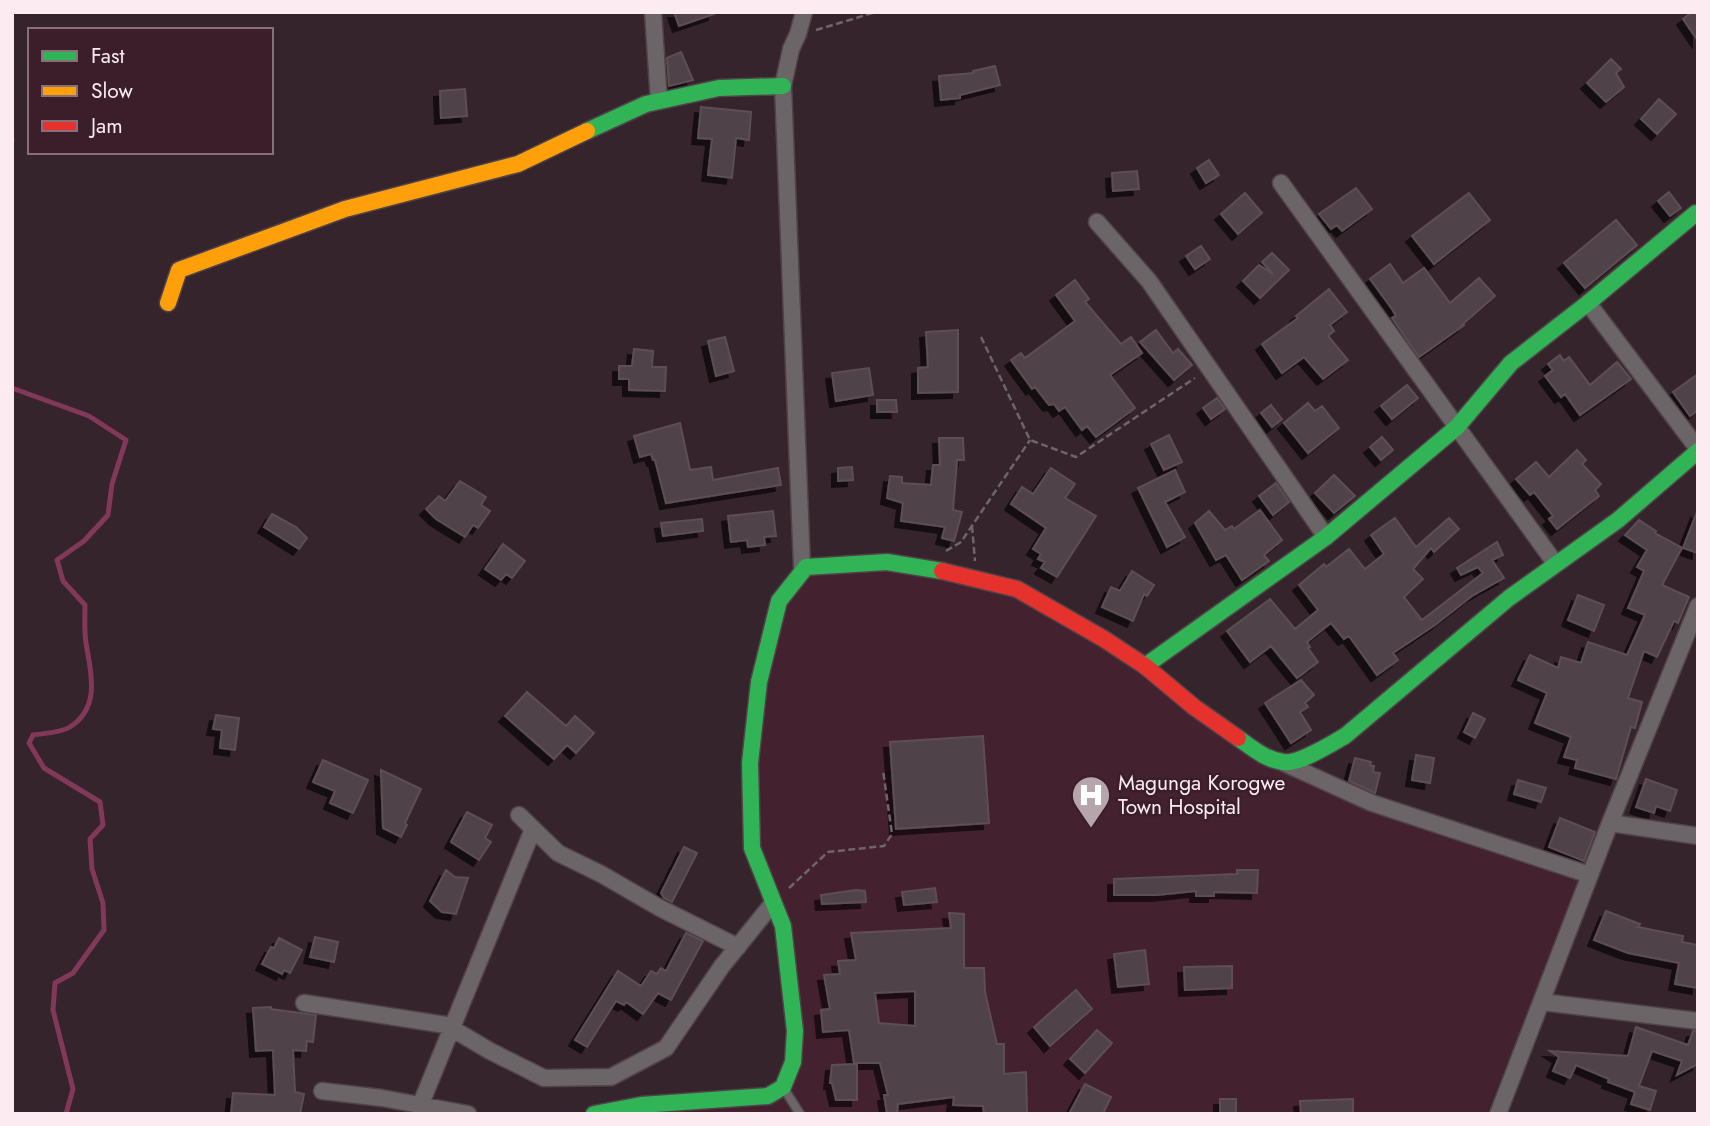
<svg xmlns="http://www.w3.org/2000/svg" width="1710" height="1126" font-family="Jost,sans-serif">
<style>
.built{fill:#43212f}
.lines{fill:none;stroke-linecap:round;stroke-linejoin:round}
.stream{stroke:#813859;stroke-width:5}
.building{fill:#504248;stroke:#5d4e54;stroke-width:2;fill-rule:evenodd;filter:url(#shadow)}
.lane-casing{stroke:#4f4248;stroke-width:11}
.street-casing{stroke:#4f4248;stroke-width:19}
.fast-casing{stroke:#4f4248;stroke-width:19}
.slow-casing{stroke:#4f4248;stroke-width:19}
.jam-casing{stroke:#4f4248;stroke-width:19}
.path{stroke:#6d6567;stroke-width:2.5;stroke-dasharray:7 3.5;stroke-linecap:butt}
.lane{stroke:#6c6567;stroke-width:8}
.street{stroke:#6c6567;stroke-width:16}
.fast{stroke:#30b455;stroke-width:16}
.slow{stroke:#ff9f0a;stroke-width:16}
.jam{stroke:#e5322d;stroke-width:16}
.labels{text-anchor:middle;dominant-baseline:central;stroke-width:5;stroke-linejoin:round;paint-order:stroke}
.poi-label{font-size:21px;fill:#fcecf2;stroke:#3b1e2a;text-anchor:start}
</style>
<defs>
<filter id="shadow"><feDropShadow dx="-6" dy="6" stdDeviation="0" flood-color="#0009"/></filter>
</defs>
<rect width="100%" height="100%" fill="#35242b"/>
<!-- built -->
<path class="built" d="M886,569L1014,596L1100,645L1256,759L1369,811L1578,880L1534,999L1486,1114H634L770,1103L800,1063L759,847L757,763L766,684L786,604L810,574Z"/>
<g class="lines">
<!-- stream -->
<path class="stream" d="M12,139V140
M12,388L89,416L126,440L112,484L108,515L84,541L57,560L63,581L85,605C85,617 84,631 86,643C91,673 101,707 70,727C61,733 44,733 33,735L29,743L44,768L100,802L103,825L90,839L92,869L103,903L104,930L73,973L55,983L53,1010L73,1089L66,1114"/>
</g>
<!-- building -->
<path class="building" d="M674,12H714V14L679,26Z
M1692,12H1698V41L1683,19Z
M681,52L693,80L669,86L667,58Z
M1611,59L1621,69L1616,73L1624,87L1606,102L1587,83Z
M995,66L1000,85L960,95V98L941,100L939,76L974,73L973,71Z
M465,89L467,116L441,118L440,91Z
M1659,99L1676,114L1657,134L1641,119Z
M701,107L751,112L749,140L736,138L732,178L708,175L712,139L698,138Z
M1209,160L1219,175L1206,183L1197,168Z
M1137,171L1139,189L1113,191L1112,173Z
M1356,188L1372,209L1342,231L1337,225L1331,229L1319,214Z
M1669,192L1681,208L1670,216L1658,201Z
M1245,193L1262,213L1238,234L1221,214Z
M1469,193L1490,220L1434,264L1412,236Z
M1616,220L1637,245L1585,288L1564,263Z
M1201,246L1210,259L1195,269L1186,256Z
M1272,253L1289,270L1260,298L1243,281L1259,265L1273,274L1262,262Z
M1390,264L1403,283L1424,268L1450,303L1479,278L1495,296L1463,324L1464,325L1419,357L1392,318L1396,316L1392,309L1370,279Z
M1075,280L1089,299L1085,302L1121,344L1131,337L1142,353L1110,375L1135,408L1096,437L1087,426L1082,430L1065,407L1059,411L1054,404L1049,405L1035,387L1032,389L1011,360L1021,353L1025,358L1075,321L1056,295Z
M1329,289L1347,312L1330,325L1334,331L1328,336L1348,360L1323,379L1304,357L1282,373L1262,344L1298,318L1296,316Z
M958,330V392L918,393V368L928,367L926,332Z
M1156,330L1173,353L1178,349L1192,365L1174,380L1140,342Z
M725,337L734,371L716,376L708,341Z
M634,349L653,351L652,367H666L665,391L629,390V379H619V366H632Z
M1560,355L1564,361L1569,357L1590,385L1617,362L1631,379L1580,415L1565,394L1561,397L1545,376L1553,370L1548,364Z
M869,368L873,395L836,401L832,373Z
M1698,374V410L1690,416L1673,392Z
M1407,385L1418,398L1392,419L1381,406Z
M1217,398L1225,409L1211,419L1203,408Z
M877,400H896L897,412H877Z
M1308,403L1315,411L1322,406L1339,428L1308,453L1284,423Z
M1271,405L1282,419L1272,427L1261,413Z
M680,423L690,470L711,467L713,480L778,468L781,485L666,503L655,460H653L651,454L640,457L634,436Z
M1169,435L1182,462L1164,470L1151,444Z
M1382,437L1393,450L1381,460L1370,447Z
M939,438H963L964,460H957L953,510L962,512L954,541L942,538L945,527L901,521L903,503L887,498L890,476L902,477V483L931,485L933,465H940Z
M1577,450L1586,460L1582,464L1601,484L1595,490L1599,496L1557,529L1549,519L1553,516L1534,492L1530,495L1516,479L1536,462L1549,477Z
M852,467L853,480L838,481V468Z
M1051,468L1075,484L1065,498L1096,516L1057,577L1041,568L1045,562L1038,559L1041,554L1033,549L1046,528L1011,504L1022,487L1033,494Z
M1175,470L1185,492L1165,502L1185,537L1167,547L1138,488Z
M1334,475L1355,496L1334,513L1315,493Z
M460,481L486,497L481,505L490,511L478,528L473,525L465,537L436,519L426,509L439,496L445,501Z
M1276,483L1289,502L1273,515L1259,496Z
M1260,510L1282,540L1264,555L1269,561L1242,580L1226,555L1216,560L1195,523L1209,511L1225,530L1232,526L1234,529Z
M773,511L776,536L764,537L765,545L748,547L747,540L731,542L728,516Z
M1697,512L1698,513V553L1683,548Z
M272,514L296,527L307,538L299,549L264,527Z
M1395,518L1416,547L1449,518L1459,529L1434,552L1431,548L1413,569L1423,579L1404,597L1422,620L1483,573L1478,567L1461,575L1457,568L1497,542L1503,555L1492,560L1504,578L1472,596L1435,625L1393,653L1398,660L1377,675L1349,636L1344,639L1331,623L1307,642L1310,647L1308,648L1318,662L1297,678L1271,646L1250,662L1227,631L1270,599L1295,629L1318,610L1299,585L1324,564L1326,567L1349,549L1365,569L1384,554L1371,535Z
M702,519L703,531L663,536L661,523Z
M1639,520L1656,531L1655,533L1682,548L1662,585L1689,597L1678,623L1674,621L1657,657L1644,651L1628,698L1642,702L1635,728L1631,727L1616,779L1575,768L1577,760L1564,757L1571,737L1535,723L1547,693L1518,680L1530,655L1558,668L1561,657L1581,663L1588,642L1627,655L1645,615L1628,608L1644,571L1637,567L1647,550L1625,535Z
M503,544L525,561L512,578L506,574L501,580L485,569Z
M1132,571L1154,585L1147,596L1144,594L1133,621L1102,607L1111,587L1120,591Z
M1578,595L1604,605L1594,631L1568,620Z
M1301,680L1314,695L1305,703L1308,707L1300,712L1311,730L1291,743L1265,703Z
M527,692L566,726L575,716L594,733L576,753L567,745L554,759L505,716Z
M1473,713L1485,719L1475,738L1464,732Z
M216,715L239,718L235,750L220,748L222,730L213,729Z
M983,736L989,823L896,829L890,742Z
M1416,755L1434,758L1430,783L1412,780Z
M1355,758L1371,762L1370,765L1374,766L1373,772L1380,773L1375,793L1349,781Z
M323,760L368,780L353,813L330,803L335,791L313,782Z
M381,770L421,789L405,823L407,825L401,837L383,828Z
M1646,779L1677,790L1670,811L1656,806L1654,813L1636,807Z
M1518,780L1546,788L1541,802L1514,794Z
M467,812L492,825L485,838L491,842L479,860L451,842Z
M1560,818L1595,832L1584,861L1549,847Z
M684,847L697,853L672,902L664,898L661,893Z
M446,870L455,877L468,878L456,914L442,912L430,901Z
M1237,870H1258L1257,893L1214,892V896H1196V891L1157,895H1114V879L1237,874Z
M935,888L937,902L904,905L902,892Z
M856,890L865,891L866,902L822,904L821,895Z
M1606,911L1640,924L1638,927L1683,936L1682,942L1698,945V988L1675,984L1679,963L1628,953L1594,940Z
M949,913L964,914V968H984L985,992L997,1044H1004V1074L1026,1072L1027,1114H984L983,1106L953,1105L954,1097L898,1104L897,1114H887L884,1095H888L880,1063H854L849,1030L823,1032L821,1010L830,1009L824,975L840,974L838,961L856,960L851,933L951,928ZM915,991V1026L879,1023L875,993Z
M686,933L703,941L671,1000L658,993L643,1014L626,1002L624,1005L616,1001L587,1047L575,1040L618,971L641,986L651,971L657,974L661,968L666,971Z
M315,937L338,942L334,962L310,957Z
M279,938L302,950L290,973L284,970L282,974L262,964L271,947L274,948Z
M1145,950L1149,984L1118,987L1114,954Z
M1232,966V988L1185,990L1184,967Z
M1076,990L1092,1009L1050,1046L1034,1027Z
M271,1007V1009L316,1015L313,1042L307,1041L306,1051L293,1050L295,1092L304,1094L300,1114H231L233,1093L275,1095L273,1050L256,1051L253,1008Z
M1636,1027L1688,1045L1693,1031H1698V1064L1677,1075L1682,1061L1652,1051L1639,1086L1656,1091L1650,1110L1631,1104L1635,1092L1608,1082L1609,1079L1576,1065L1570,1078L1553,1071L1559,1057L1550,1051L1628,1056Z
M1097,1030L1112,1043L1085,1073L1070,1059Z
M857,1064V1100H836L832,1083H830L832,1065Z
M1085,1084L1111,1097L1103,1114H1069Z
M1220,1099H1236V1114H1220Z
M1353,1099V1114H1301L1300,1101Z"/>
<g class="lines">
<!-- lane casing -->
<g class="lane-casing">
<path id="lane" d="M783,1087L800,1114"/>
</g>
<!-- street casing -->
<g class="street-casing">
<path id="street" d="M653,12L659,101
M804,12L798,34L791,49L783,86L802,567H806
M1281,183L1555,563
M1097,222L1149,281L1326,537
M1588,303L1698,449
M1284,763L1372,803L1590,875
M519,815L558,853L601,874L660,908L738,947
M1610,823L1698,836
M1542,1002L1698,1021
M304,1003L446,1025L490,1051L544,1078L611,1077L666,1048L722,966L773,903
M322,1091L382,1098L468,1114
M420,1106L533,829
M1498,1114L1610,823L1698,606"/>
</g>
<!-- fast casing -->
<g class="fast-casing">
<path id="fast" d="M587,131L646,104L719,88L783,86
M1145,666L1326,537L1457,427L1511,363L1588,303L1696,213
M1238,738C1251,747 1266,760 1283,762C1298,765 1331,744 1345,736L1509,598L1618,520L1698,451
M594,1114L641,1105L768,1096L783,1087L793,1062L795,1031L783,926L752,848L750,763L759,682L779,601L806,567L887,562L942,571"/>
</g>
<!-- slow casing -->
<g class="slow-casing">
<path id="slow" d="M168,303L179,270L345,209L518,164L587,131"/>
</g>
<!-- jam casing -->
<g class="jam-casing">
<path id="jam" d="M942,571L1017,589L1104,639L1145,666L1194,707L1238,738"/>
</g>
<!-- path -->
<path class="path" d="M816,30L876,12
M981,337L1030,440L1076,457L1195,378
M972,526L975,561
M946,551L961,542L1030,440
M789,888L828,852L884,846L892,834L883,770"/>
<!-- lane -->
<use href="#lane" class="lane"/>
<!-- street -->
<use href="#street" class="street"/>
<!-- fast -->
<use href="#fast" class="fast"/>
<!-- slow -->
<use href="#slow" class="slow"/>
<!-- jam -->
<use href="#jam" class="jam"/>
</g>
<!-- icons -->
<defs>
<g id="hospital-pin" transform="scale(2.0125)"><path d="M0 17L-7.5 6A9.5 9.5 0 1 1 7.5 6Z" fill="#b6a6ac" stroke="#3b1e2a"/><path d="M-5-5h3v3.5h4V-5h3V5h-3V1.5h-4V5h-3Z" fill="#fff"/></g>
</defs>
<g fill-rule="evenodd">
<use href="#hospital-pin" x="1091" y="795"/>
</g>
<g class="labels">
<!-- poi labels -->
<g class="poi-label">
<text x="1118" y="783">Magunga Korogwe<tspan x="1118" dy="24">Town Hospital</tspan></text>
</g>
</g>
<!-- border -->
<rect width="1710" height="1126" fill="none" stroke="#fcecf2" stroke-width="28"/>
<!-- legend -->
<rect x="28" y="28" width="245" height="126" fill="#3b1e2a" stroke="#88707a" stroke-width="2"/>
<rect x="42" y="51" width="35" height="10" fill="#30b455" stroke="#88707a" stroke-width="2"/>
<text x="91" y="63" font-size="21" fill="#fcecf2">Fast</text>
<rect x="42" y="86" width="35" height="10" fill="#ff9f0a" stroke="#88707a" stroke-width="2"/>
<text x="91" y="98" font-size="21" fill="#fcecf2">Slow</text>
<rect x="42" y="121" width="35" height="10" fill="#e5322d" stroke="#88707a" stroke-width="2"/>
<text x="91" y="133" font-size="21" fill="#fcecf2">Jam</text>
</svg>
